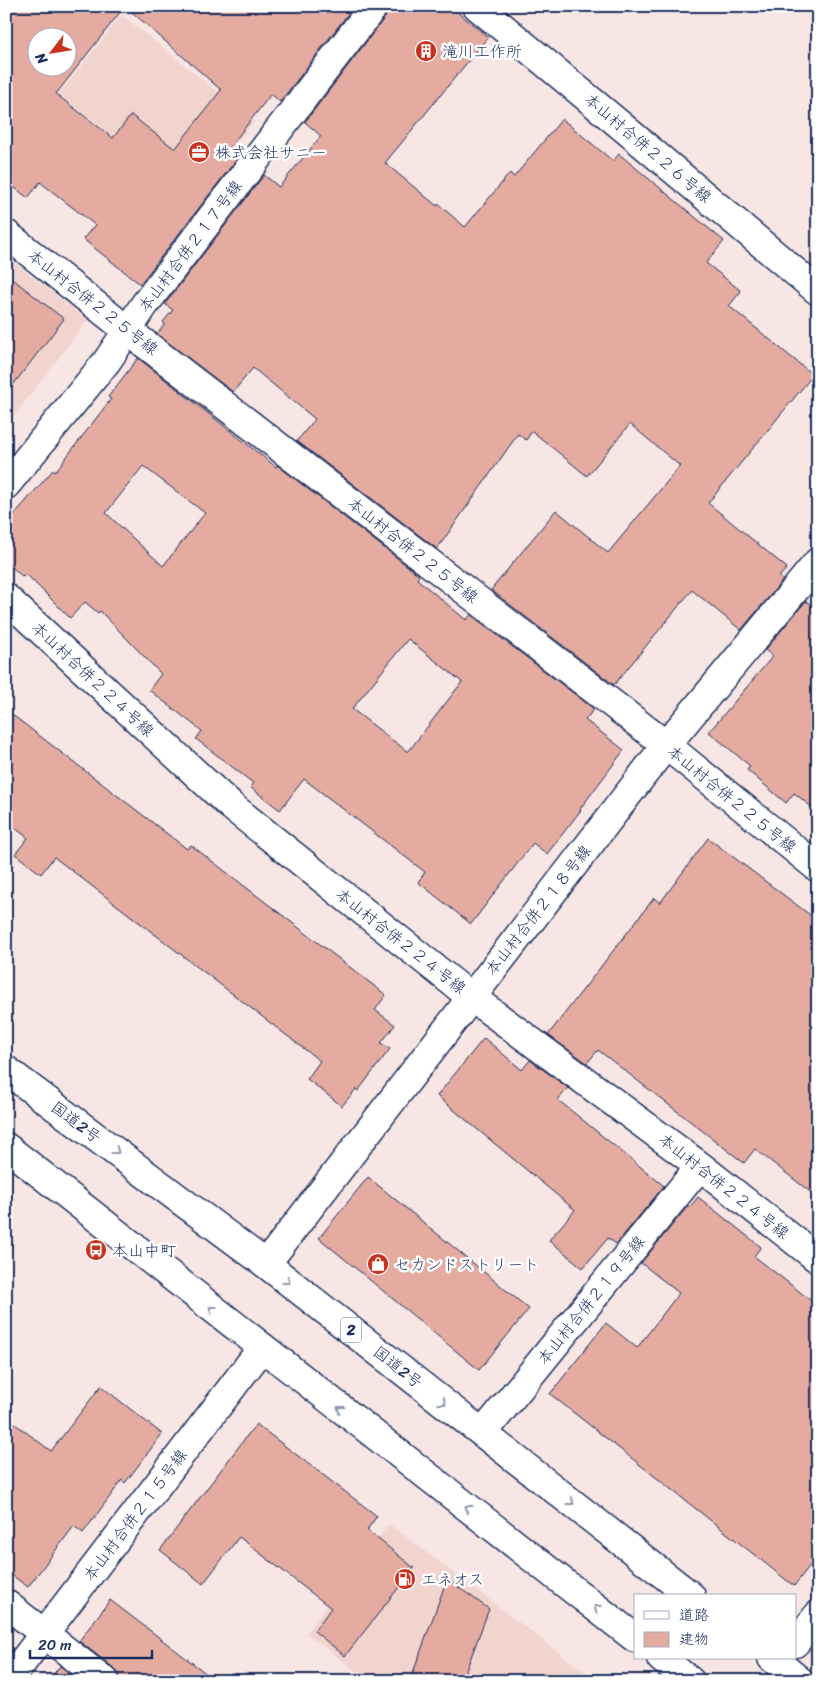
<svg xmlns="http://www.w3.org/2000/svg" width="824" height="1687" font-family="Sriracha,'Klee One',sans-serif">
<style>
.built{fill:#f2d4cf}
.building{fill:#e5aba1;stroke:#1b2f5e;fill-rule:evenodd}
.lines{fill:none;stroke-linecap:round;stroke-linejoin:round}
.minor-casing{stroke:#1b2f5e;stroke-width:31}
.tertiary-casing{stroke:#1b2f5e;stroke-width:31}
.trunk-casing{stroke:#1b2f5e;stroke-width:31}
.minor{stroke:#fff;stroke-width:28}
.tertiary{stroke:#fff;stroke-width:28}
.trunk{stroke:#fff;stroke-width:28}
.oneway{stroke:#8d97ae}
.labels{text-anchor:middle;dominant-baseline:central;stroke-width:5;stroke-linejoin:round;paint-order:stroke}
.shield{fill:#fff;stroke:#5f6d8e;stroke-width:1}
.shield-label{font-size:15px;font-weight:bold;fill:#1b2f5e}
.poi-label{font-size:16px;fill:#1b2f5e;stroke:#fff;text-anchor:start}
.street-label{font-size:16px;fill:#1b2f5e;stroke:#fff}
</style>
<rect width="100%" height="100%" fill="#f7e6e3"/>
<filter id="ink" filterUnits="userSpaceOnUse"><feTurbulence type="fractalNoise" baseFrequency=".02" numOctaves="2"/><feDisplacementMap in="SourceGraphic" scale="10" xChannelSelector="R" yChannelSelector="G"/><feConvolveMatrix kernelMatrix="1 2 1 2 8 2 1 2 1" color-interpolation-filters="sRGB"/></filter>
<g filter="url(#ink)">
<!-- built -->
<path class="built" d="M122,15L254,121L192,199L59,94Z
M6,256L88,320L6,426Z
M389,1524L590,1676L586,1681H369L306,1633Z"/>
<!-- building -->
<path class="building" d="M6,6H125L56,94L113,138L131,115L175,149L221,90L125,6H354L280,102L271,94L230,147L240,155L140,284L83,239L95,225L40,182L28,198L6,181ZM38,38H68V68H38Z
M389,6H450L488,37L385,163L437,206L438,204L465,227L510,173L514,177L562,119L613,161L619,154L724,241L706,263L741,291L729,306L813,375L708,503L787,568L779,577L783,580L741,630L692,590L614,685L491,590L556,510L608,553L680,466L630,424L587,476L532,431L526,440L518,434L437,549L297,441L315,419L253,368L233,392L157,334L165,324L163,322L173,310L165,304L264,175L279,187L321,136L305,122L386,16Z
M6,274L64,319L6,394Z
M138,358L276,467L277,465L419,575L417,579L466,620L471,615L594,709L585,720L624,750L580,809L581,810L547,854L533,843L471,924L418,882L425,872L304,779L280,810L250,787L253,783L196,739L202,731L149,690L161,674L100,611L98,613L85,602L70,618L26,574L23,577L6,562V524L53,470L55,472L111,399L108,397ZM143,466L205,513L163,566L106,513ZM408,639L462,682L408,752L352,709Z
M806,601L818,610V812L794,793L786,803L747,770L750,766L709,732L773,656L765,650Z
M6,710L187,849L191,845L386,995L375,1010L395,1025L381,1043L390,1049L358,1091L356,1089L342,1106L307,1079L320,1061L54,857L41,874L15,854L28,838L6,821Z
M708,838L818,921V1198L755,1149L744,1163L598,1050L587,1063L548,1035L654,898L660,903Z
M484,1038L522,1070L530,1060L568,1088L558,1100L664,1186L616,1244L608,1238L583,1268L549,1240L575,1210L437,1096Z
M368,1177L529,1309L479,1370L319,1238Z
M698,1197L761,1247L754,1256L818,1306V1555L794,1586L550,1394L606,1323L637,1348L679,1293L641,1263L688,1206L690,1207Z
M101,1386L162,1434L125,1483L122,1480L83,1533L74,1526L28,1587L6,1571V1417L51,1451Z
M256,1424L377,1516L367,1530L414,1568L345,1656L314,1631L331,1608L239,1537L203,1584L160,1550Z
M447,1579L489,1609L462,1681H410Z
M110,1600L216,1681H120L119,1675L115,1669L79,1641Z
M60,1666L79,1681H48Z"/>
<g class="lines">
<!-- minor casing -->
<g class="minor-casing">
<path id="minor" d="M477,6L625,129L818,291
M6,234L127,330L666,745L818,868
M6,485L107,361L145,304L374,6
M6,598L230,805L471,997L700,1166L818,1259
M483,1433L700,1166
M6,1604L105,1681
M795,1643L818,1615
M8,1681L262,1348"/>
</g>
<!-- tertiary casing -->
<g class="tertiary-casing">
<path id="tertiary" d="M266,1264L666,745L818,562"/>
</g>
<!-- trunk casing -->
<g class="trunk-casing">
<path id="trunk" d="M6,1070L266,1264L691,1596
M6,1147L635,1638
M661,1658L690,1681
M772,1658L800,1681"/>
</g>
<!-- minor -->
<use href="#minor" class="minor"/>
<!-- tertiary -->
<use href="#tertiary" class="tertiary"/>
<!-- trunk -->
<use href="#trunk" class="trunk"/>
</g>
<!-- one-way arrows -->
<defs><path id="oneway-chevron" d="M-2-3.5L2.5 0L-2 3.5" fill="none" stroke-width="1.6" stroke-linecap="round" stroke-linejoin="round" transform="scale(1.25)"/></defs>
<g class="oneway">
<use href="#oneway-chevron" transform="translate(116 1151) rotate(37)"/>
<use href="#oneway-chevron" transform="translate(287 1281) rotate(38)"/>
<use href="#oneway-chevron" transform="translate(212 1309) rotate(-142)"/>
<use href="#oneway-chevron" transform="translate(443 1402) rotate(38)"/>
<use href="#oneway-chevron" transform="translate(340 1409) rotate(-142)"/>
<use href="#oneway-chevron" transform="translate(571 1502) rotate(38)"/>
<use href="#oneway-chevron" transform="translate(468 1508) rotate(-142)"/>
<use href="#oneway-chevron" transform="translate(597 1608) rotate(-142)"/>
</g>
</g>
<!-- icons -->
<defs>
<g id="building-disc" transform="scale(1.125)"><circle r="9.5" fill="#c8321e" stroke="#fff"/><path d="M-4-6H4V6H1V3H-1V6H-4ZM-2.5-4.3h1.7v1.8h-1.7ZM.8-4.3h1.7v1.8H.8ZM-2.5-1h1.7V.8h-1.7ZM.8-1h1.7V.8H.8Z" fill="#fff"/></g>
<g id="office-disc" transform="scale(1.125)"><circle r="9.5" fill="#c8321e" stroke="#fff"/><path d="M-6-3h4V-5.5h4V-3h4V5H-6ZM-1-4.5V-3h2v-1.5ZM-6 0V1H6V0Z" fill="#fff"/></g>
<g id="bus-disc" transform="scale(1.125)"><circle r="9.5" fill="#c8321e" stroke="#fff"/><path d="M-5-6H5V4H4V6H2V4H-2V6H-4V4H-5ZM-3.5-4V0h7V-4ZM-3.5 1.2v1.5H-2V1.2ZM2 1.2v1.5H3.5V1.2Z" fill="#fff"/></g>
<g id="shop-disc" transform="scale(1.125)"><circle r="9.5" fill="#c8321e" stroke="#fff"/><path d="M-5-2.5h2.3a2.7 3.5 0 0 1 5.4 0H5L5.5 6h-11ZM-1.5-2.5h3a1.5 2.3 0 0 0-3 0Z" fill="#fff"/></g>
<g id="fuel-disc" transform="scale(1.125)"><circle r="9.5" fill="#c8321e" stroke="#fff"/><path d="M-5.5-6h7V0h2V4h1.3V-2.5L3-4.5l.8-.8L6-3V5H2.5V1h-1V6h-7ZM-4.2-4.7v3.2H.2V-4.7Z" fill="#fff"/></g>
</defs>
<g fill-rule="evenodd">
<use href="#building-disc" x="426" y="51"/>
<use href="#office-disc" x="199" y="152"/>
<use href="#bus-disc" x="96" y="1250"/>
<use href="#shop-disc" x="378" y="1264"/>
<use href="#fuel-disc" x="405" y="1579"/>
</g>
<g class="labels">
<!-- shield labels -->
<rect class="shield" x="341" y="1317.5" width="20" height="25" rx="4"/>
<g class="shield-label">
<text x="351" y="1330">2</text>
</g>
<!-- poi labels -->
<g class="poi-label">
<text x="442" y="51">滝川工作所</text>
<text x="215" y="152">株式会社サニー</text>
<text x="112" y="1250">本山中町</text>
<text x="394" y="1264">セカンドストリート</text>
<text x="421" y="1579">エネオス</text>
</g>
<!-- street labels -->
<g class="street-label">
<text transform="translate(648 148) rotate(40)">本山村合併２２６号線</text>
<text transform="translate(190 246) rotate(-53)">本山村合併２１７号線</text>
<text transform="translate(93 302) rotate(38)">本山村合併２２５号線</text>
<text transform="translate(413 550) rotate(38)">本山村合併２２５号線</text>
<text transform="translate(93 679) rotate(43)">本山村合併２２４号線</text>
<text transform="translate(732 799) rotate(39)">本山村合併２２５号線</text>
<text transform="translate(538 910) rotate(-52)">本山村合併２１８号線</text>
<text transform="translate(401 941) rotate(38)">本山村合併２２４号線</text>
<text transform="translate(76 1122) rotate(37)">国道2号</text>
<text transform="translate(724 1186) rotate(38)">本山村合併２２４号線</text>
<text transform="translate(591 1300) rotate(-51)">本山村合併２１９号線</text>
<text transform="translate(398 1367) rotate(38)">国道2号</text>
<text transform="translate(135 1515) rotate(-53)">本山村合併２１５号線</text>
</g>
</g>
<!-- margin -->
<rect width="824" height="1687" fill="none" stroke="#fff" stroke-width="25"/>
<rect x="12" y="12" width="799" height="1662" fill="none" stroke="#1b2f5e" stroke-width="2" filter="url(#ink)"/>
<!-- legend -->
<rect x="634" y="1594" width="162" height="65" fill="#ffffff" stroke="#a4acbf"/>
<rect x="644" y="1611" width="25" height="8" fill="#ffffff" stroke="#a4acbf"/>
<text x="679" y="1620" font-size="15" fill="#1b2f5e">道路</text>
<rect x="644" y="1632" width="25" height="15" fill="#e5aba1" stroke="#a4acbf"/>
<text x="679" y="1644" font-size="15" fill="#1b2f5e">建物</text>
<!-- north arrow -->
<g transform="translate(52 52) rotate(239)"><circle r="24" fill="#ffffff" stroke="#a4acbf"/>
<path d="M0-4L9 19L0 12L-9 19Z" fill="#c8321e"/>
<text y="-8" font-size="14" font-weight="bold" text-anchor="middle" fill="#1b2f5e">N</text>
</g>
<!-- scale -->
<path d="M30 1650v8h122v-8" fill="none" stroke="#1b2f5e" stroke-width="2.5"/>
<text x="38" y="1650" font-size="15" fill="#1b2f5e" stroke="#ffffff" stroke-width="4" paint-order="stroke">20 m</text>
</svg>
